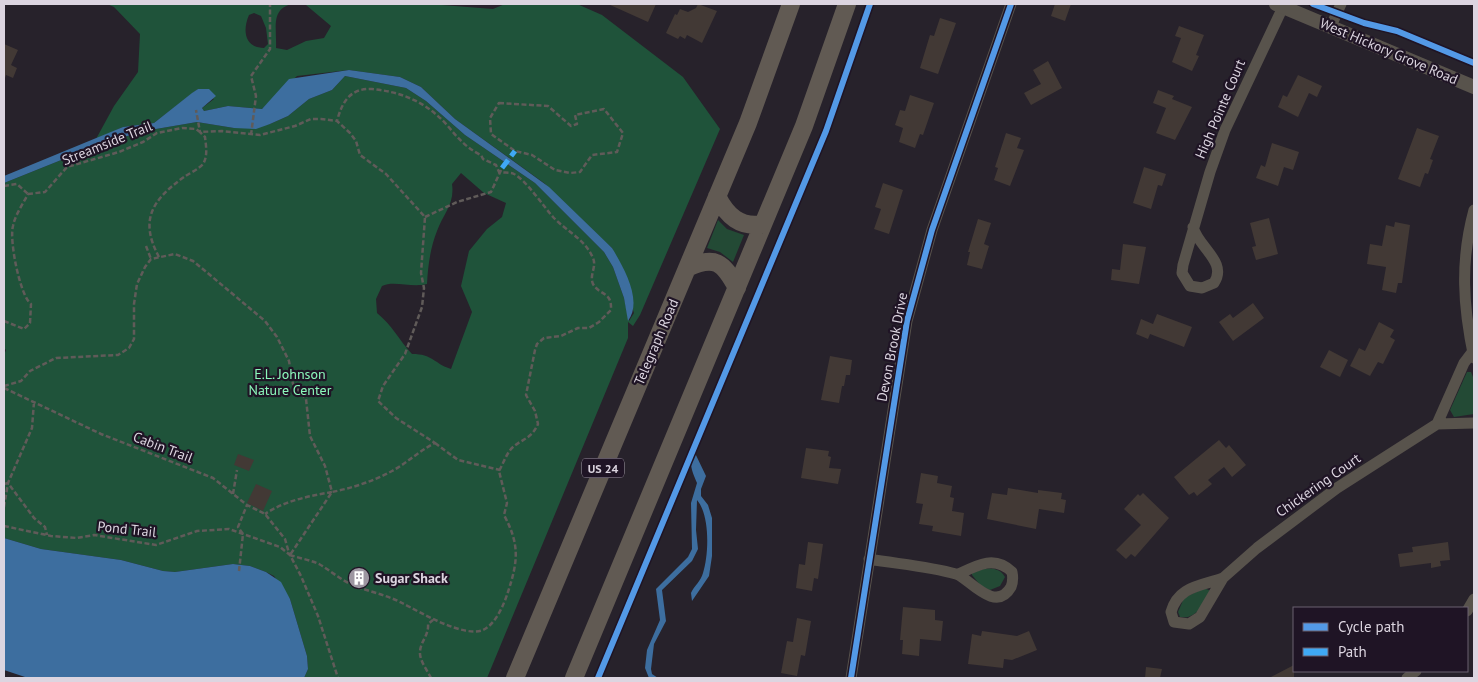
<svg xmlns="http://www.w3.org/2000/svg" width="1478" height="682" font-family="'PT Sans',sans-serif">
<style>
.green{fill:#234a35}
.forest{fill:#1f533a;fill-rule:evenodd}
.water{fill:#3d6e9f}
.building{fill:#423935}
.lines{fill:none;stroke-linecap:round;stroke-linejoin:round}
.path{stroke:#605b59;stroke-width:2.5;stroke-dasharray:5 2.5;stroke-linecap:butt}
.minor{stroke:#58534c;stroke-width:11}
.tertiary{stroke:#58534c;stroke-width:14}
.trunk{stroke:#615a53;stroke-width:18}
.quiet{stroke:#3fa9f5;stroke-width:5;stroke-dasharray:10 5;stroke-linecap:butt}
.cycleway-casing{stroke:#1f1425;stroke-width:9}
.cycleway{stroke:#5399e6;stroke-width:6}
.labels{text-anchor:middle;dominant-baseline:central;stroke-width:4.5;stroke-linejoin:round;paint-order:stroke}
.shield{fill:#1f1425;stroke:#a39ba8;stroke-width:1}
.shield-label{font-size:12px;font-weight:bold;fill:#dcd5e0}
.street-label{font-size:14px;fill:#dcd5e0;stroke:#1f1425}
.park-label{font-size:14px;fill:#8cf8bb;stroke:#1f1425}
.poi-label{font-size:14px;font-weight:bold;fill:#dcd5e0;stroke:#1f1425;text-anchor:start}
</style>
<rect width="100%" height="100%" fill="#27222b"/>
<!-- green -->
<path class="green" d="M718,220L727,229L744,235L733,262L720,252L707,248Z
M1467,372H1471L1473,377L1474,414L1454,417L1450,410Z
M983,569C991,568 1000,568 1005,577L1000,586L990,590L981,586L972,575V573Z
M1204,588L1211,591C1203,603 1197,620 1180,617L1178,612L1184,598Z"/>
<!-- forest -->
<path class="forest" d="M107,4H292C270,9 277,29 276,48L287,50L306,41L324,38L331,26L306,5L297,4H429L493,9L505,4H577L602,15L683,77L720,129L640,315L633,326L628,322V338L487,678H304L308,669L307,656L290,599L274,576L266,572L250,566L233,564L175,572L163,571L121,560L41,549L4,538V355L6,350L4,348V183L111,140L156,129L197,122L234,128L270,124L288,116L309,99L332,90L345,76L406,88L426,101L465,135L535,183L604,252L613,267L624,298L629,321L634,313L612,248L605,242L544,183L455,119L421,87L400,77L349,70L297,76L262,109L228,106L204,111L202,108L214,99L198,89L154,123L123,127L96,139L114,106L138,72L140,34L114,7ZM254,13L261,16L266,28L268,44L264,48C245,48 242,31 249,15ZM461,173L484,193L506,203L502,217L487,229L469,251L461,286L472,312L451,369C433,363 433,354 412,354C399,340 392,325 377,313L376,299L382,286C394,280 411,288 427,284C428,266 430,249 437,231C443,214 455,204 452,184Z"/>
<!-- water -->
<path class="water" d="M349,70L400,77L421,87L455,119L549,187L612,248C624,268 643,301 628,321L624,298L613,267L604,252L535,183L465,135L426,101L406,88L345,76L332,90L309,99L288,116L270,124L256,129L234,128L197,122L156,129L111,140L4,183V176L123,127L154,123L192,93L198,89H209L216,96L202,108L204,111L228,106L262,109L289,79Z
M694,451L706,476L701,489V496L708,505L712,518V556L709,576L692,601L691,593C694,586 701,581 703,573C709,554 710,515 697,500L696,530L698,549L692,561L662,590L666,621L654,644L651,669L652,674L658,678H649L645,668L647,650L660,620L656,589L688,557L692,549L691,503L697,483C692,471 688,463 694,451Z
M4,538L41,549L121,560L163,571L175,572L233,564L250,566L266,572L281,582L290,599L307,656L308,669L304,678H28L4,670Z"/>
<!-- building -->
<path class="building" d="M608,4H656L648,22Z
M698,4L717,11L702,43L687,35L685,39L680,36L678,39L666,33L675,14L677,15L680,9L688,12L696,8Z
M1055,4H1071L1065,21L1051,16Z
M940,18L956,23L938,74L920,68L930,35L934,36Z
M1179,26L1204,35L1196,55L1199,56L1192,71L1172,62L1181,38L1175,36Z
M4,44L18,50L11,65L17,68L13,78L6,75L4,81Z
M1048,61L1062,88L1031,105L1024,93L1041,84L1033,70Z
M1298,75L1322,86L1317,97L1309,93L1298,117L1278,107L1283,95L1287,97Z
M1158,90L1174,96L1172,99L1192,107L1175,140L1156,133L1166,108L1153,103Z
M910,95L934,103L923,135L920,134L915,148L899,142L903,128L895,125L900,110L905,111Z
M1417,128L1439,136L1430,159L1433,160L1428,174L1425,173L1420,187L1398,179Z
M1006,133L1021,138L1017,148L1024,150L1010,186L994,180L998,168L995,167Z
M1272,143L1299,152L1293,170L1284,167L1278,186L1256,178L1261,165L1265,167Z
M1144,167L1166,174L1162,186L1158,185L1151,209L1133,203Z
M883,183L903,190L889,234L874,229L881,209L875,207Z
M1269,218L1278,254L1256,260L1252,247L1256,246L1250,223Z
M978,219L991,223L984,244L989,246L982,269L967,265L970,252H968Z
M1395,222L1410,225L1402,283H1398L1396,293L1382,290L1386,267L1367,264L1370,244L1382,246L1386,225L1394,227Z
M1123,244L1146,247L1139,284L1111,280L1112,269L1120,270Z
M1253,303L1264,318L1233,341L1219,322L1230,314L1233,318Z
M1157,314L1192,327L1184,347L1150,334L1148,339L1136,334L1141,319L1153,324Z
M1379,322L1394,330L1390,337L1395,340L1383,364L1378,362L1370,376L1350,366L1359,348L1365,351Z
M1329,350L1348,360L1340,377L1320,367Z
M830,356L852,360L850,375H846L844,386H842L839,403L821,400Z
M1219,440L1226,448L1229,445L1246,465L1232,477L1224,467L1208,480L1212,484L1197,496L1194,492L1189,495L1174,477Z
M806,448L829,451L828,456L831,457L829,468L841,469L838,484L801,478Z
M238,454L254,460L249,471L234,465Z
M921,473L938,476L937,483L952,486L950,497L954,498L952,511L964,513L961,536L932,531L933,526L919,524L923,504L916,503Z
M256,484L272,491L263,511L247,503Z
M1008,488L1038,493V490L1062,493L1061,499L1066,500L1064,513L1039,509L1036,529L987,519L992,493L1007,495Z
M1143,493L1169,518L1135,557L1131,554L1126,559L1116,550L1141,525L1124,509L1138,494L1140,496Z
M808,542L823,544L818,579L814,578L812,591L796,588L799,564L805,565Z
M1448,542L1450,560L1440,561L1441,566L1431,568V563L1400,567L1398,554L1413,552L1412,547Z
M355,570L368,576L364,585L350,579Z
M903,607L935,610V620L943,621L941,641L920,639L919,656L902,654L903,640H900Z
M797,618L811,621L805,656L801,655L797,676L781,673L787,641L793,642Z
M982,631L1017,636L1029,631L1037,650L1012,660L1004,659L1003,668L968,664L972,634L981,636Z
M1294,665V678H1269Z
M1146,667L1162,669L1160,678H1145Z"/>
<g class="lines">
<!-- path -->
<path class="path" d="M499,103L548,106L571,126L577,124L575,115L604,109L623,133L617,152L592,155L580,172L570,173L555,170L532,155L515,151L491,134L490,118Z
M251,135L256,96L251,76L270,49V4
M4,186L17,184L28,194
M28,194L45,192L67,167L119,152L143,142L157,133L182,128L196,129L200,132L222,131L260,135L295,126L311,119H321L337,121L350,133L356,141L360,155L386,174L425,217L421,273L424,288L422,307L405,354L383,386L378,401L396,418L435,443C419,451 407,463 392,471C374,481 352,488 332,492L290,555
M425,217L457,202L491,192L502,168
M146,246L151,259
M159,257C139,220 152,200 184,177C190,173 199,169 203,164C208,156 206,146 205,137L200,132L196,110
M4,321L24,329L30,323L31,304C20,296 9,240 13,226C15,215 23,204 28,194
M4,386L21,381L30,371L56,358L118,355L129,348L134,339V304L137,284L145,267L151,259L175,254L193,261L204,270L265,321L277,337L289,361L293,384L306,399L310,436L325,466L332,492C309,496 284,501 265,514
M4,388L101,434L213,478L247,505L265,514L285,539L289,553
M435,443L458,460L500,470
M4,484L8,483L34,518L45,527L47,535
M233,494L237,470
M4,507L8,483L32,428L34,402
M4,526L51,536L77,538L94,535L156,545L197,531L229,529L280,547L290,555L301,576L318,616L338,678
M290,555C299,558 310,560 319,564C331,571 342,581 355,586C370,592 387,595 402,603C420,612 463,638 483,630C496,624 504,604 508,592C518,561 520,545 504,515L507,503L499,471C503,464 506,455 511,449C522,438 531,440 538,424L535,411L526,395L535,350L537,344L544,338L561,336L578,328H589L599,322L611,310C612,291 600,296 593,284C589,275 597,267 593,258C585,239 566,231 553,217C544,207 526,180 514,174C511,172 504,173 499,172L496,165L483,159L481,155C466,148 457,137 447,125C426,102 402,92 372,89C350,88 342,102 337,121
M239,571L243,534L238,527L247,505
M431,678C427,670 419,660 420,651C421,641 429,635 428,624L433,620"/>
<!-- minor -->
<path class="minor" d="M1331,26L1341,4
M1474,210C1460,261 1463,307 1474,358
M1193,227C1198,247 1228,262 1214,283L1202,288L1190,286L1182,273L1183,265L1210,172L1225,130L1283,7
M1437,424L1474,423
M869,559C898,564 928,566 956,574C967,576 995,615 1011,587C1013,582 1013,577 1012,572C995,555 977,565 959,574
M1223,578C1201,586 1178,586 1171,612L1174,622L1189,624L1200,617L1223,578L1257,548L1337,488L1437,424L1464,363L1473,351
M1467,611L1474,599
M851,678L907,321L932,230L1011,4
M1407,678L1416,671"/>
<!-- tertiary -->
<path class="tertiary" d="M1276,4L1474,87"/>
<!-- trunk -->
<path class="trunk" d="M717,196C727,216 740,228 763,224
M687,268C715,255 723,262 737,288
M515,678L748,123L791,4
M574,678L804,126L847,4"/>
<!-- quiet -->
<path class="quiet" d="M502,168L515,151"/>
<!-- cycleway casing -->
<g class="cycleway-casing">
<path id="cycleway" d="M1313,4L1364,23L1397,31L1474,63
M598,678L826,131L870,4
M851,678L907,321L932,230L1011,4"/>
</g>
<!-- cycleway -->
<use href="#cycleway" class="cycleway"/>
</g>
<!-- icons -->
<defs>
<g id="building-disc" transform="scale(1.125)"><circle r="9.5" fill="#9d96a1" stroke="#1f1425"/><path d="M-4-6H4V6H1V3H-1V6H-4ZM-2.5-4.3h1.7v1.8h-1.7ZM.8-4.3h1.7v1.8H.8ZM-2.5-1h1.7V.8h-1.7ZM.8-1h1.7V.8H.8Z" fill="#fff"/></g>
</defs>
<g fill-rule="evenodd">
<use href="#building-disc" x="359" y="578"/>
</g>
<g class="labels">
<!-- shield labels -->
<rect class="shield" x="582" y="458.5" width="42" height="19" rx="4"/>
<g class="shield-label">
<text x="603" y="468">US 24</text>
</g>
<!-- street labels -->
<g class="street-label">
<text transform="translate(1389 51) rotate(23)">West Hickory Grove Road</text>
<text transform="translate(1220 109) rotate(-67)">High Pointe Court</text>
<text transform="translate(107 143) rotate(-22)">Streamside Trail</text>
<text transform="translate(656 342) rotate(-67)">Telegraph Road</text>
<text transform="translate(892 347) rotate(-79)">Devon Brook Drive</text>
<text transform="translate(163 447) rotate(21)">Cabin Trail</text>
<text transform="translate(1318 485) rotate(-35)">Chickering Court</text>
<text transform="translate(127 529) rotate(6)">Pond Trail</text>
</g>
<!-- park labels -->
<g class="park-label">
<text x="290" y="374">E.L. Johnson<tspan x="290" dy="16">Nature Center</tspan></text>
</g>
<!-- poi labels -->
<g class="poi-label">
<text x="375" y="578">Sugar Shack</text>
</g>
</g>
<!-- border -->
<rect width="1478" height="682" fill="none" stroke="#dcd5e0" stroke-width="10"/>
<!-- legend -->
<rect x="1293" y="607" width="175" height="65" fill="#1f1425" stroke="#6b6170"/>
<rect x="1303" y="623" width="25" height="8" fill="#5399e6" stroke="#6b6170"/>
<text x="1338" y="632" font-size="15" fill="#dcd5e0">Cycle path</text>
<rect x="1303" y="648" width="25" height="8" fill="#3fa9f5" stroke="#6b6170"/>
<text x="1338" y="657" font-size="15" fill="#dcd5e0">Path</text>
</svg>
